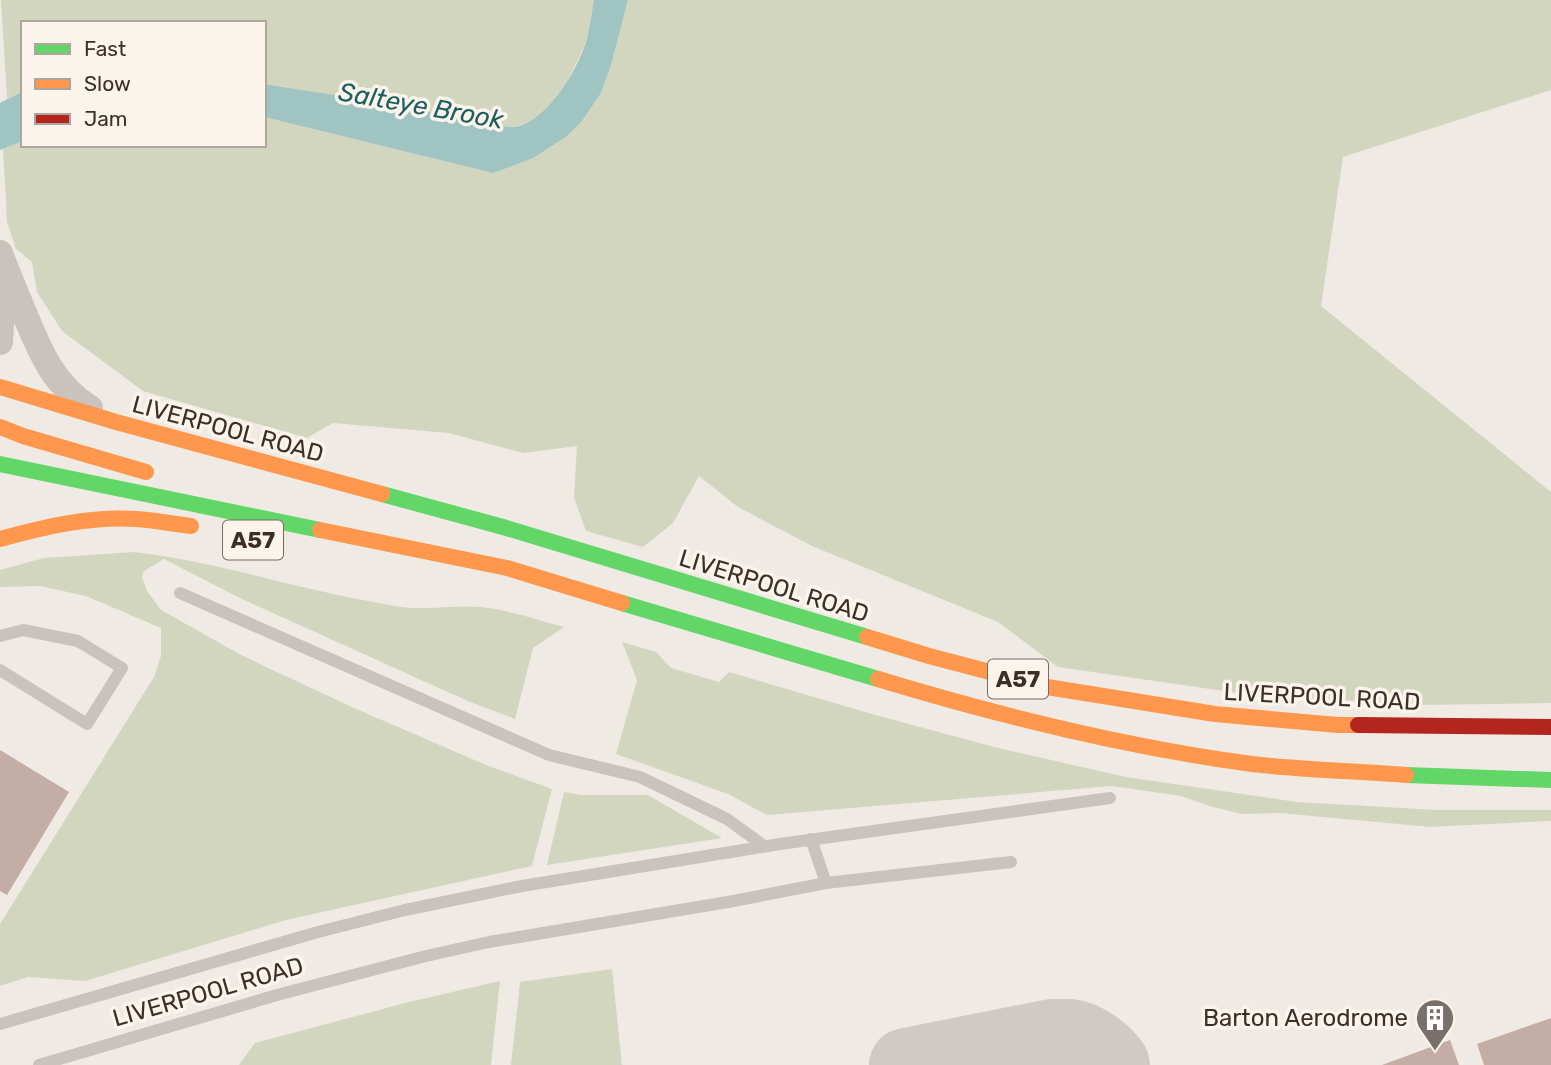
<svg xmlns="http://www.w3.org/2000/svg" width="1551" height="1065" font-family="Rubik,sans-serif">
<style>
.green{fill:#d2d6be}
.water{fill:#a0c4c2}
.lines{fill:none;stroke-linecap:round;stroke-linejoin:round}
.taxiway{stroke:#d0cac6;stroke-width:74}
.building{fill:#c4ada5}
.lane{stroke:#cac2bd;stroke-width:12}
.street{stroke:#cac2bd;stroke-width:26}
.fast{stroke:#63d668;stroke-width:16}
.slow{stroke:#ff974d;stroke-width:16}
.jam{stroke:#b3261e;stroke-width:16}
.labels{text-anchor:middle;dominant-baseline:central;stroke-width:7;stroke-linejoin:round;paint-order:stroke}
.shield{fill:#fbf4ed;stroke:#756a64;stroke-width:2}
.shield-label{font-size:23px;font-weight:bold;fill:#3b2f2a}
.street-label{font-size:24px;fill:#3b2f2a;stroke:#fbf4ed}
.poi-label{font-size:24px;fill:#3b2f2a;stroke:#fbf4ed;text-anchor:end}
.water-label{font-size:26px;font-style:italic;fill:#1d5e5f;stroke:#fbf4ed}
</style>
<rect width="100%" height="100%" fill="#f0eae4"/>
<!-- green -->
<path class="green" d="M1,0H594C592,14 590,29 585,43C574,73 545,127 509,127L348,97L264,84V23H23V91L7,99Z
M628,0H1551V90L1343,157L1321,306L1551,492V703L1419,705L1252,695L1058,667L998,622L812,546L738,507L699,476L673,523L643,547L586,531L574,498L577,446L523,453L449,433L333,423L307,438L143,391L62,331L37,292L32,262L16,249L7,222L3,149L23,141V145H264V117L493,173L582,121L601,93L611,65Z
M134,552C214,561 290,587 369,601C383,604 398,607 412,608C435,609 458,605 481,607C510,610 537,620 564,627L533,648L515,719L470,702L242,599L164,559L144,571L142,577L147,591L161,610L243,656L354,708L486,765L552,789L532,866L286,920L85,981L28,977L0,986V924L154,677L161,656V628L86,596L40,586L0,587V570L44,558Z
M622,642L656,652L671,668L719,682L729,672L872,714L994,747L1126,777L1297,802L1437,810H1551V821L1430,827L1280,813L1242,814L1209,806L1181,796L1112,786L767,815L728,794L616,754L637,680Z
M564,792L581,795H648L722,838L547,865Z
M612,969L622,1065H511L520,982Z
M500,981L491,1065H239L255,1043L409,1002Z"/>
<!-- water -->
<path class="water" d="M594,0H628L611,65L601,93L582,121L567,136L533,158L493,173L264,117V84L348,97L509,127C510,127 518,127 519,126C549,118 580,66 587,38C590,25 592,12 594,0Z
M23,91V141L0,150V103Z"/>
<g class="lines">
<!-- taxiway -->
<path class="taxiway" d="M906,1065L1052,1036C1058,1036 1064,1036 1070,1036C1085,1038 1105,1052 1113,1065"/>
</g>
<!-- building -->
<path class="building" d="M0,750L69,792L7,895L0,891Z
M1551,1018V1065H1484L1477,1044Z
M1450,1040L1459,1065H1382Z"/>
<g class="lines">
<!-- lane -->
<path class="lane" d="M180,593L549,755L640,777L727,819L764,846
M0,636L23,630L78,641L122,668L87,724L0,670
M811,839L826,883
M0,1024L318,932L405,910L522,886L780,844L1110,798
M39,1065L277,995L426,956L489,942L728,902L826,883L1011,862"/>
<!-- street -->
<path class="street" d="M0,253C7,272 15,291 23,310C39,349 52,384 90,408
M0,342L4,274"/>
<!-- fast -->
<path class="fast" d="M0,464L320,530
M382,494L503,527L867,637
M622,603L878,679
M1406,775L1551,780"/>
<!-- slow -->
<path class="slow" d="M0,387L116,422L382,494
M0,427L23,436L146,472
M320,530L507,568L622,603
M0,539C44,527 89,516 136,519C154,520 173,524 191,526
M867,637L929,656L1047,687L1215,714L1338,725H1358
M878,679C1000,716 1125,747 1252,764C1303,770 1355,771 1406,775"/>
<!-- jam -->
<path class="jam" d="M1358,725L1551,727"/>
</g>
<!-- icons -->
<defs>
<g id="building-pin" transform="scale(2.0125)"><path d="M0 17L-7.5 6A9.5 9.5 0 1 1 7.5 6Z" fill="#7a706b" stroke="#fbf4ed"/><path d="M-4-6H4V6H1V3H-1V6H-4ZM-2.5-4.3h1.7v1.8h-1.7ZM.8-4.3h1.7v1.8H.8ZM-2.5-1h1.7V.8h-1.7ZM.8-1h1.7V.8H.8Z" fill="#fff"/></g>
</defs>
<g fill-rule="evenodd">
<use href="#building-pin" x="1435" y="1018"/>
</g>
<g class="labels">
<!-- shield labels -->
<g class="shield">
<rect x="223" y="520.5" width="60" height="39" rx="5"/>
<rect x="988" y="659.5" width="60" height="39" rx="5"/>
</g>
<g class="shield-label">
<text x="253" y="540">A57</text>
<text x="1018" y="679">A57</text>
</g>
<!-- street labels -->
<g class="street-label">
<text transform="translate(228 429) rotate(15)">LIVERPOOL ROAD</text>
<text transform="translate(774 586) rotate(17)">LIVERPOOL ROAD</text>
<text transform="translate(1322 697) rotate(3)">LIVERPOOL ROAD</text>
<text transform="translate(208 992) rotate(-16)">LIVERPOOL ROAD</text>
</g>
<!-- poi labels -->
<g class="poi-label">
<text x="1408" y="1018">Barton Aerodrome</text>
</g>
<!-- water labels -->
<g class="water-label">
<text transform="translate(421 106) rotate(10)">Salteye Brook</text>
</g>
</g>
<!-- legend -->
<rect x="21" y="21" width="245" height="126" fill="#fbf4ed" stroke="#aea59f" stroke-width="2"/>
<rect x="35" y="44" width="35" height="10" fill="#63d668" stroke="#aea59f" stroke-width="2"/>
<text x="84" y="56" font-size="21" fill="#3b2f2a">Fast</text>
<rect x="35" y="79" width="35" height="10" fill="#ff974d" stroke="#aea59f" stroke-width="2"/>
<text x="84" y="91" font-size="21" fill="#3b2f2a">Slow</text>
<rect x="35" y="114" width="35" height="10" fill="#b3261e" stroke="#aea59f" stroke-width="2"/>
<text x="84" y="126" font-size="21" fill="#3b2f2a">Jam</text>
</svg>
